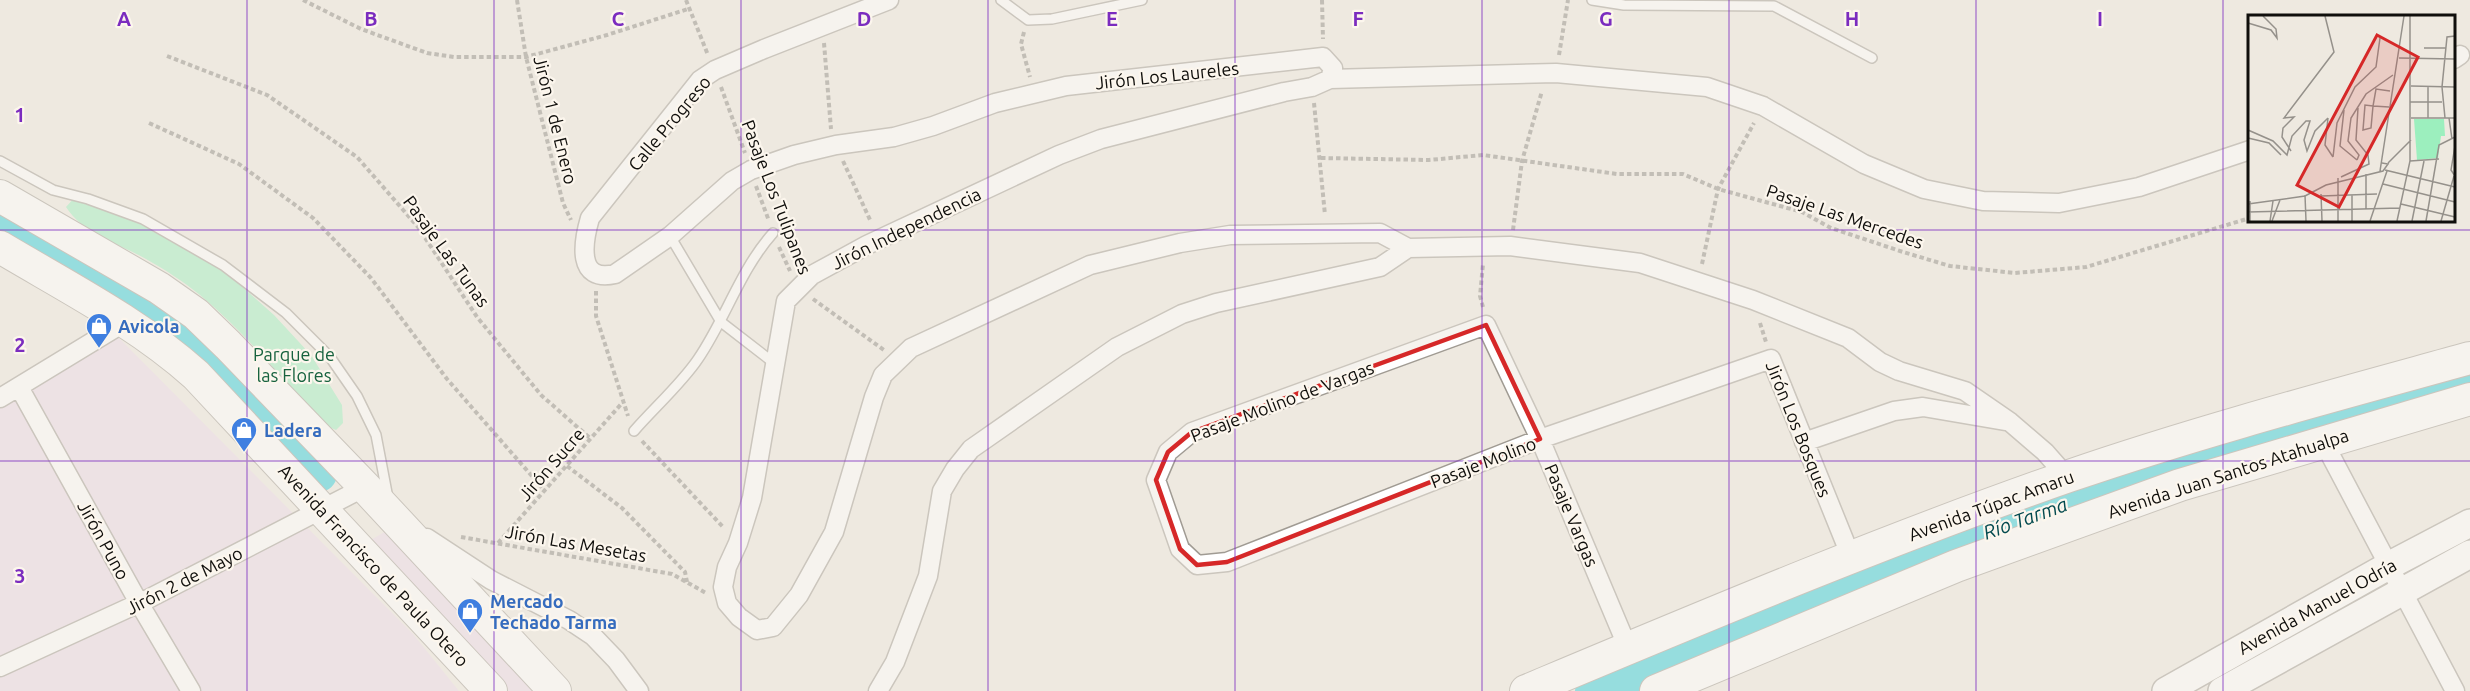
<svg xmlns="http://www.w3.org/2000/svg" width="2470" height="691" font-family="Ubuntu,sans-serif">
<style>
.commercial{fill:#ecd9e9}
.green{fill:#9cefbe}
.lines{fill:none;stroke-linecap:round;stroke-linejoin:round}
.river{stroke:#2bcedb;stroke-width:36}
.service-casing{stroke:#a09b93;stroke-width:12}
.minor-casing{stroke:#a09b93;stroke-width:21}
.secondary-casing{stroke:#a09b93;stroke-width:30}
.trunk-casing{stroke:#a09b93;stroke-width:34}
.path{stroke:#8d8a84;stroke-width:4;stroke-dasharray:4.5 3;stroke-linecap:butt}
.service{stroke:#fff;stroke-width:9}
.minor{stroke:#fff;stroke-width:18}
.secondary{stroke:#fff;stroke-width:27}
.trunk{stroke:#fff;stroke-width:32}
.marked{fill:none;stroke:#d62828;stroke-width:4.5;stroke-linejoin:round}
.grid{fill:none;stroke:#7b2cbf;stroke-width:1.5;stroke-opacity:0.55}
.labels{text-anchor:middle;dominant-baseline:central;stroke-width:4.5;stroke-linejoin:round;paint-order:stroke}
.street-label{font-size:18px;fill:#0f0e0b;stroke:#fcf6ed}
.shop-label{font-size:18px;font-weight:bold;fill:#366cbe;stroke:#fcf6ed;text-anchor:start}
.park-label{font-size:18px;fill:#18633f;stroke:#fcf6ed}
.water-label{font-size:20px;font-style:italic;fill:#034a4f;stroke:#fcf6ed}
.inset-road{fill:none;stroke:#95918b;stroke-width:1.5}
.view{fill:#d62828;fill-opacity:0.15;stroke:#d62828;stroke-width:3}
.inset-edge{fill:none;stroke:#0f0e0b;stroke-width:3}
.grid-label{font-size:20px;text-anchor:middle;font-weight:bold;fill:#7b2cbf;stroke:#fcf6ed;stroke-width:4.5;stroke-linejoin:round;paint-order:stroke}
</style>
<rect width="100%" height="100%" fill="#eee9e0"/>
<!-- commercial -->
<path class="commercial" d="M108,327L413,634L459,691H0V390Z
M388,530L539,691H509L425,603L369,541Z"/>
<!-- green -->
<path class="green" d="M75,197L144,221L214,262L274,315L311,355L342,405L343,423L336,430L324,425C284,381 246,333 200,295C184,282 164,269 146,259C120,244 83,234 66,207Z"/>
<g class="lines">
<!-- river -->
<path class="river" d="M0,218L154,308L181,330L319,474
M1593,691C1710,643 1826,593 1944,548C2116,481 2292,428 2470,379"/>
<!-- service casing -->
<g class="service-casing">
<path id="service" d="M1001,0L1028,20L1052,19L1142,0
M1592,0L1624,5L1774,6L1872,58
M0,161L53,190L88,199L143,219L223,265L286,313L330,357L357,396L376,435L388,498
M670,236L721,322L774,363
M634,431C653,409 682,383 698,359C726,318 740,270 773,233"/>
</g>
<!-- minor casing -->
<g class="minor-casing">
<path id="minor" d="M889,0L764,49L715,70L700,80L590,218C583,242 576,283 615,274L670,236L732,181L751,170L794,155L836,145L894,137L933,126L995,103L1066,86L1323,57L1333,68L1330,79
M2454,59L2460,55
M19,387L139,603L191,691
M0,398L125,322
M2323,441L2455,691
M1804,442L1894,411L1923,407L2005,421
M2067,477L2045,452L2010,422L1965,391L1899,371L1880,362L1848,338L1753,300L1640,263L1510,246L1408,248L1380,233L1230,235L1180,243L1090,265L911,348L883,375L874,397L834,532L799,595L773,627L757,630L739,617L727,603L723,587L727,567L738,543L752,498L786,301L812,275L867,245L1059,155L1101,139L1284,92L1312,87L1330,79L1556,73L1707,87L1763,106L1864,164L1924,189L1983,201L2059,203L2139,187L2250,150
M427,538L491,580L569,620L593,636L616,660L639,691
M1628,648L1540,439L1486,325L1192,432L1168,452L1156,480L1180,549L1197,565L1227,562L1540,439L1771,359L1851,557
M0,667L148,599L365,487
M878,691L895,662L928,576L942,491L955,469L971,449L1117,347L1182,314L1216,303L1380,267L1408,248"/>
</g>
<!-- secondary casing -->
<g class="secondary-casing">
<path id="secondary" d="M2166,691L2390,565L2470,523
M2222,691L2470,554"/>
</g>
<!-- trunk casing -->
<g class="trunk-casing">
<path id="trunk" d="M0,196L159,288L196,314L228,345L365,487L555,691
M0,247C67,287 138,323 196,375L491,691
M1526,691C1705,616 1885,540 2069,476C2200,431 2336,395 2470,358
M1656,691L1956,566L2180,485L2470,399"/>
</g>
<!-- path -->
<path class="path" d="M303,0L361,29L427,53L454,57H526L607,35L688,9
M517,0L526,57L563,203L571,220
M686,0L708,55
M1322,0L1323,39
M1024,32L1021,44L1030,77
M824,43L831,129
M1559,55L1568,0
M167,56L267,95L357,157L418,227L477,317L541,395L591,439
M721,87L745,153
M1314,103L1325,215
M149,123L239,164L313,218L371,278L447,379L545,491
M1321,158L1429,160L1483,155L1617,174H1683L1718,189L1802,212L1831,228L1903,252L1950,266L2015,273L2086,267L2250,218
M843,161L871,222
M756,186L769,221
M1513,230L1522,161L1542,91
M779,247L790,271
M1702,264L1718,189L1754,123
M596,291V316L628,416
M813,299L884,350
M1483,307L1480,296L1483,264
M1760,323L1766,342
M642,441L723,527
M567,466L622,508L685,572L687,582
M461,537L672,574L706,593
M498,543L623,402"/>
<!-- service -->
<use href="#service" class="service"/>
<!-- minor -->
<use href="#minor" class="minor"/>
<!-- secondary -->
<use href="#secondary" class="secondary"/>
<!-- trunk -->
<use href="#trunk" class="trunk"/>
</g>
<!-- marked area -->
<path d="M0 0H2470V691H0ZM1486,325L1540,439L1227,562L1197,565L1180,549L1156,480L1168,452L1192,432Z" fill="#eee9e0" fill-opacity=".55" fill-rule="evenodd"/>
<path class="marked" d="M1486,325L1540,439L1227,562L1197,565L1180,549L1156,480L1168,452L1192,432Z"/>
<!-- grid -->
<path class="grid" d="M247,0V691M494,0V691M741,0V691M988,0V691M1235,0V691M1482,0V691M1729,0V691M1976,0V691M2223,0V691M0,230H2470M0,461H2470"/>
<!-- icons -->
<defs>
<g id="shop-pin" transform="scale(1.35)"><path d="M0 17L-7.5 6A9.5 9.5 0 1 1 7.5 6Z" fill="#3f7fe0" stroke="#fcf6ed"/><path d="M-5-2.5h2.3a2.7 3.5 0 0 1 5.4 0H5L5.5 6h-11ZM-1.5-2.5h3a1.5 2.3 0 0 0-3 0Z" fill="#fff"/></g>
</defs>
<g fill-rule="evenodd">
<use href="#shop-pin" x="99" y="326"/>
<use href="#shop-pin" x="244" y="430"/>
<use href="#shop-pin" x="470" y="611"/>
</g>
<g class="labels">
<!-- street labels -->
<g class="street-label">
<text transform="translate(1167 75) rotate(-6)">Jirón Los Laureles</text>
<text transform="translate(556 120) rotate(76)">Jirón 1 de Enero</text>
<text transform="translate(669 123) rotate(-50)">Calle Progreso</text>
<text transform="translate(777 197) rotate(69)">Pasaje Los Tulipanes</text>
<text transform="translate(1845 216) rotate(19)">Pasaje Las Mercedes</text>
<text transform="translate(906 228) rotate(-26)">Jirón Independencia</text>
<text transform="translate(447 251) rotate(54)">Pasaje Las Tunas</text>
<text transform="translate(1282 401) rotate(-21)">Pasaje Molino de Vargas</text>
<text transform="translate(1799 429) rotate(68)">Jirón Los Bosques</text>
<text transform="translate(1483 462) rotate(-21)">Pasaje Molino</text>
<text transform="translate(551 464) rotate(-49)">Jirón Sucre</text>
<text transform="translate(2228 473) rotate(-18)">Avenida Juan Santos Atahualpa</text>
<text transform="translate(1991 505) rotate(-20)">Avenida Túpac Amaru</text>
<text transform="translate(1572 515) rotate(67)">Pasaje Vargas</text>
<text transform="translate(104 540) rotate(61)">Jirón Puno</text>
<text transform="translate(576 543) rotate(10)">Jirón Las Mesetas</text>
<text transform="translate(374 565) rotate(47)">Avenida Francisco de Paula Otero</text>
<text transform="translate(184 580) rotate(-27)">Jirón 2 de Mayo</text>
<text transform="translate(2317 606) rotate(-29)">Avenida Manuel Odría</text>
</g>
<!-- shop labels -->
<g class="shop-label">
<text x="118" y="326">Avicola</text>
<text x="264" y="430">Ladera</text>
<text x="490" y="601">Mercado<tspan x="490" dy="21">Techado Tarma</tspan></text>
</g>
<!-- park labels -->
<g class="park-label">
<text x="294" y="354">Parque de<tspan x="294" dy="21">las Flores</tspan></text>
</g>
<!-- water labels -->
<g class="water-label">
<text transform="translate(2025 518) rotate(-20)">Río Tarma</text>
</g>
</g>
<!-- overview -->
<g transform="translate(2248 15)">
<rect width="207" height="207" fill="#eee9e0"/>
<path d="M166,104H196L197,121H193L190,143L169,145Z" fill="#9cefbe"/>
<path class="inset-road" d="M0,8L23,15L29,23L28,14L15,1M176,33H198M151,43L207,44M163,71L207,72M180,71V103M162,87H194M141,92L125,91L117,90L115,115L123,113L125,91L128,74L142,76M96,95L92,131L109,145M80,103L77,130L85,142M163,103H207M197,103L194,72L199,22L207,21M201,103L204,124M0,115L25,126L39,140L44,121L58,106H62L56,125L59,136L67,116L80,103M0,123L21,128L33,140M207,131L203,155L207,161M43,136L34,122L35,113L46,102L36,103L86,37L77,1M85,142L89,108L107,72L128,52L132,23M109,145L111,140L100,126L103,103L118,79L145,60M162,146L191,144M140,148L163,125M137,155L207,172M132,156L156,1M93,162L121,149L120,140L108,125L110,93M135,169L207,187M73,179L74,206M57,180L58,206M73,181L129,179M0,189L57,181L78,170L135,156L140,149L134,148M153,189L207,202M118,194V159M0,197L152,193M2,206V186M22,206L25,186M24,206L32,185M90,206V163M104,206V180M122,206L139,156M149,206L162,146V1M164,206L176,146M178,206L191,130L207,122M193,206L206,161"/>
<path class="view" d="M129,20L170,42L91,192L49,170Z"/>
<rect width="207" height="207" class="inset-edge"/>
</g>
<g class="grid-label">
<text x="124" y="26">A</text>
<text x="371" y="26">B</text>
<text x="618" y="26">C</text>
<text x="864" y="26">D</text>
<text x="1112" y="26">E</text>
<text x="1358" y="26">F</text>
<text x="1606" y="26">G</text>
<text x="1852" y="26">H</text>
<text x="2100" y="26">I</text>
<text x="20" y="122">1</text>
<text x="20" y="352">2</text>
<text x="20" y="583">3</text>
</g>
</svg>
